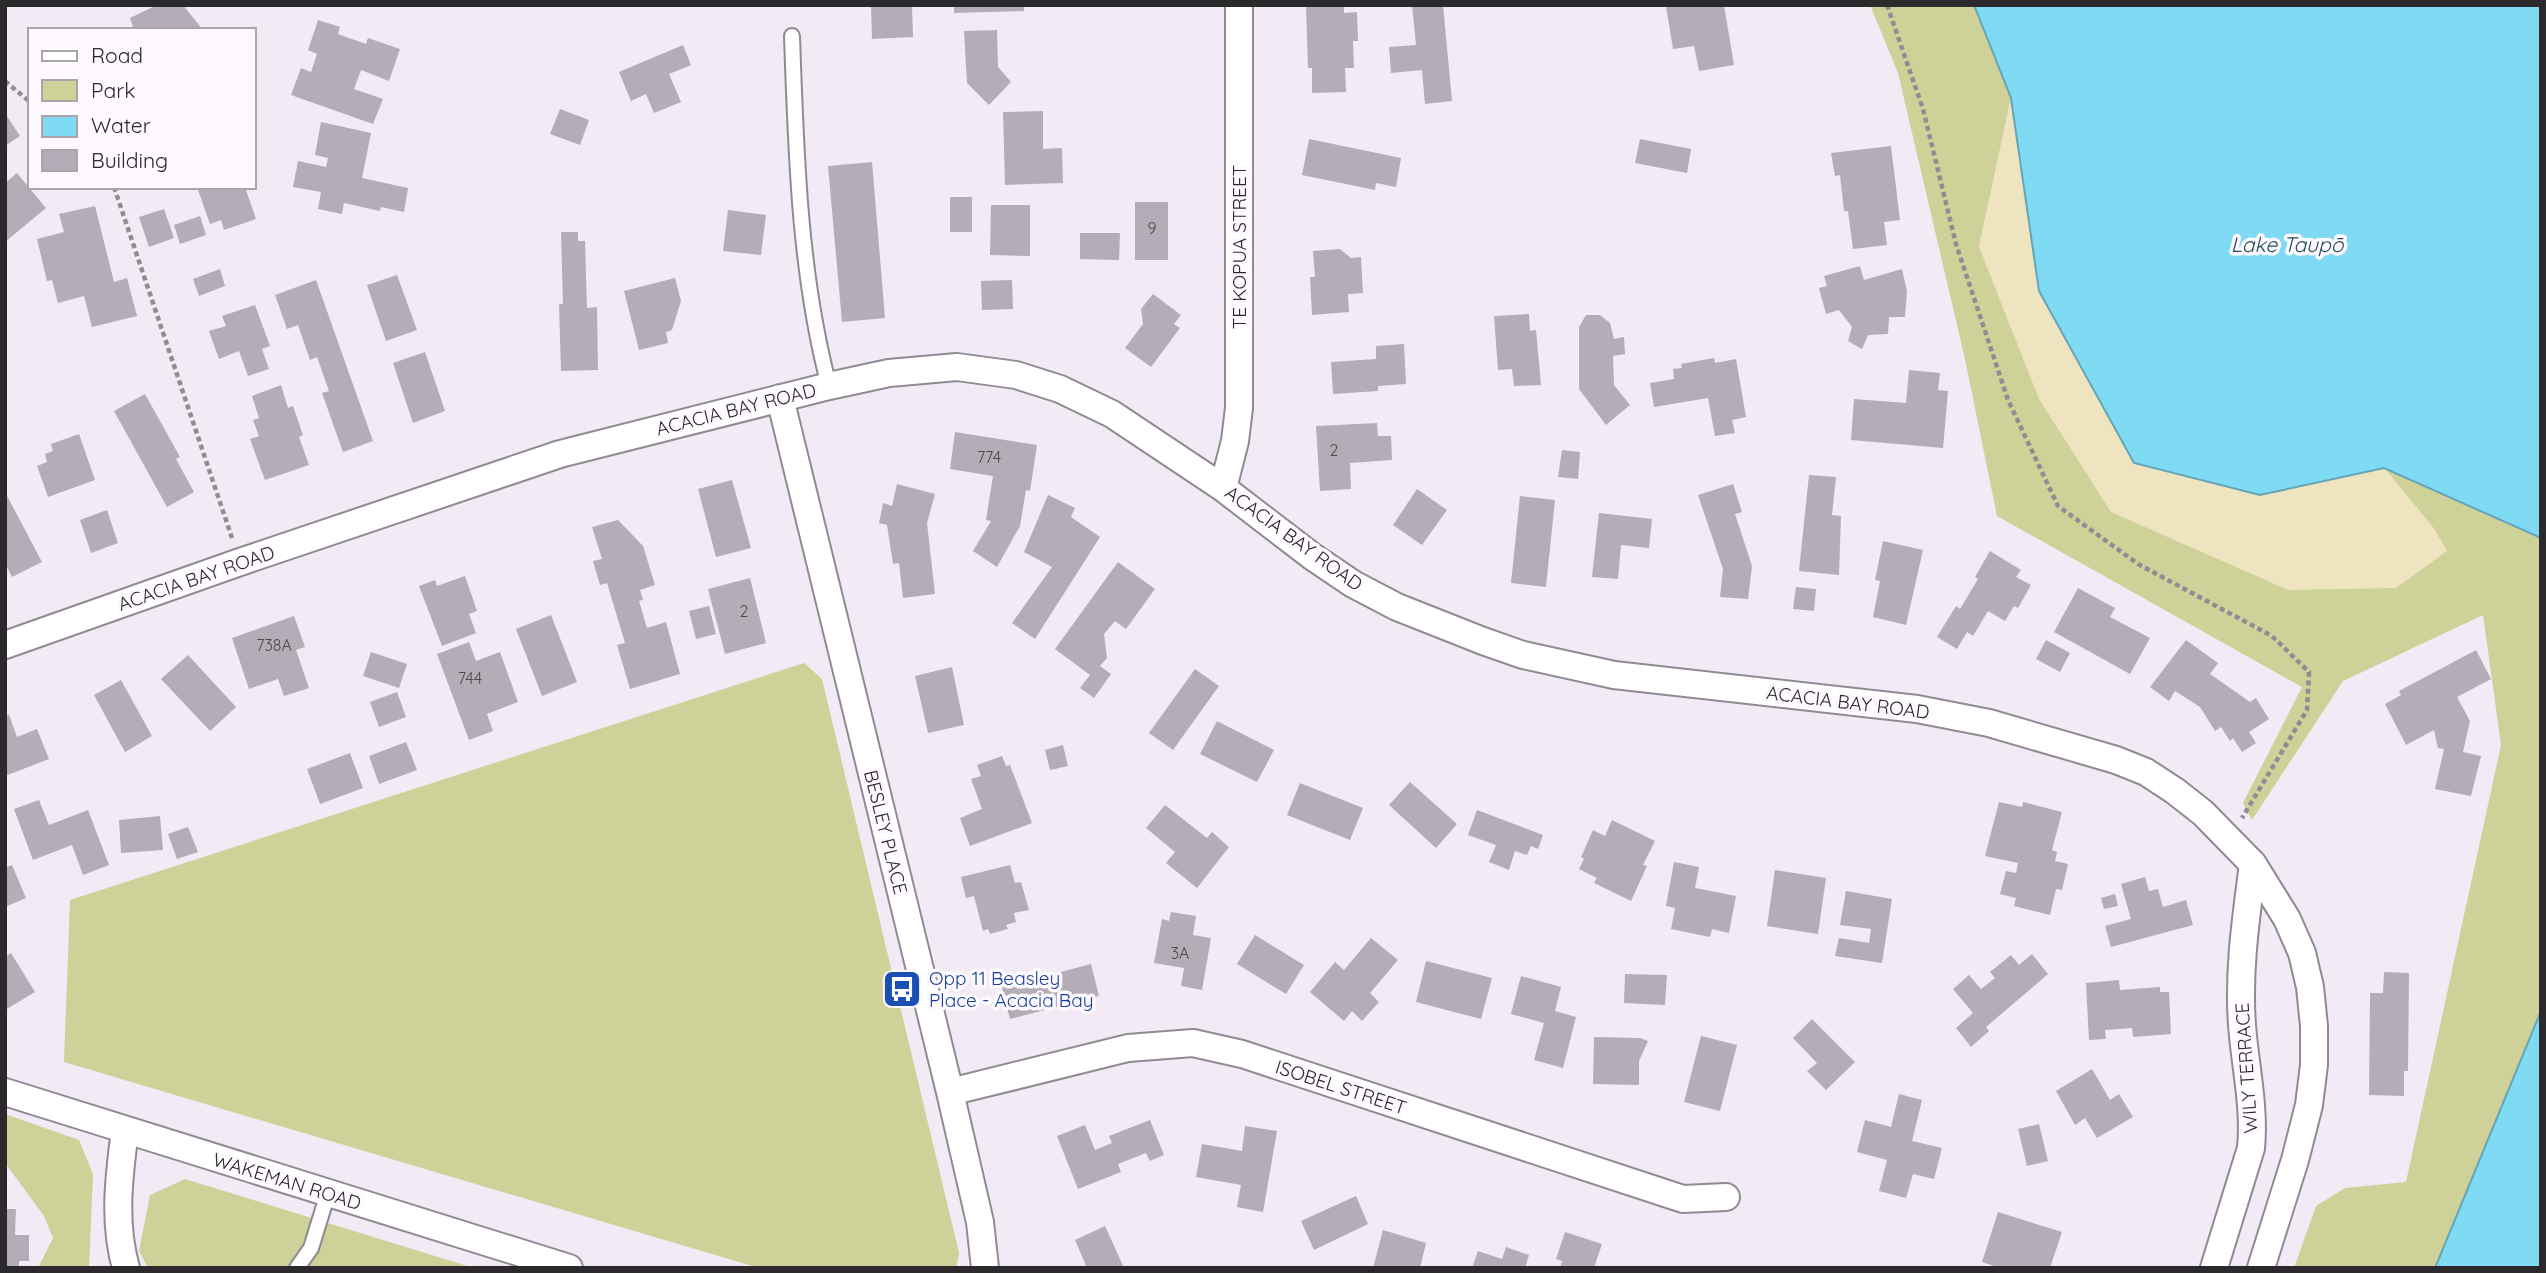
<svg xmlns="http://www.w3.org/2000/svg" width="2546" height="1273" font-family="Quicksand,sans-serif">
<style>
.green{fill:#ced198}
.sand{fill:#eee4bf}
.water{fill:#7fdaf4;stroke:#66a5b8;stroke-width:2}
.building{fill:#b4adb7}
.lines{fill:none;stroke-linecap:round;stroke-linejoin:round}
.service-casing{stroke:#918a93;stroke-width:18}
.minor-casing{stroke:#918a93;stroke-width:30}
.path{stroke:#918c93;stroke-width:4.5;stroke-dasharray:5 3.5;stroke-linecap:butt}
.service{stroke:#fff;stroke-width:14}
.minor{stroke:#fff;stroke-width:26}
.labels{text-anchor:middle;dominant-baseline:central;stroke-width:7;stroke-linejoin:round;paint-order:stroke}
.number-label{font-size:16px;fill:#4d4a4f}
.street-label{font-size:19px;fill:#2b292c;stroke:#fdf9ff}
.transit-label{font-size:19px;fill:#164399;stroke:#fdf9ff;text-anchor:start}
.water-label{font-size:21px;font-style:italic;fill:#254f5a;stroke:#fdf9ff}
</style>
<rect width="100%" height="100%" fill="#f2eaf5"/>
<!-- green -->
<path class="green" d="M1870,5H1974L2011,98L1979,247L2435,530L2384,468L2541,538V1011L2435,1268H2294L2316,1206L2345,1188L2406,1182L2501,745L2483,615L2343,681L2252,820L2243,803L2302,687L1997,516L1965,359L1898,73Z
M804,663L822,679L959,1253L956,1268H759L64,1062L70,900Z
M5,1114L79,1140L93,1174L89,1268H38L53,1238L44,1216L5,1163Z
M185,1179L474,1268H148L139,1251L150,1195Z"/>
<!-- sand -->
<path class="sand" d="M2011,98L2039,291L2260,495L2384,468L2435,530L2447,551L2396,588L2288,590L2111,512L2039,399L1979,247Z"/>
<!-- water -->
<path class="water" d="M1974,5H2541V538L2384,468L2260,495L2134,463L2039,291L2011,98Z
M2541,1011V1268H2435Z"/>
<!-- building -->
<path class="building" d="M157,5H183L203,30H134L130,18Z
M871,5H912L913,37L872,39Z
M954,5H1024V11L954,13Z
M1306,5H1344V13L1357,12L1358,41H1353L1354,68H1345L1346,92L1312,93V68H1308Z
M1412,5H1443L1452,101L1425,104L1422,70L1391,73L1389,47L1416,45Z
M1724,5L1734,65L1699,71L1694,46L1673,49L1666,6Z
M318,20L340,27L338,34L366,44L368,38L400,49L389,81L361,70L354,89L383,99L373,124L291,95L301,68L311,72L317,54L308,50Z
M997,30L998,67L1011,82L989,105L967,83L964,31Z
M683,45L691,65L669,74L681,102L654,113L646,94L631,101L619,72Z
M560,109L589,120L580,145L550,134Z
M1043,111V149L1062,148L1063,183L1005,185L1003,112Z
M5,113L20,136L5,146Z
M321,122L371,133L362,178L408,188L404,212L381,207L380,211L344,203L342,214L318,209L321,192L293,187L298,161L326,167L328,158L315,155Z
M1309,139L1401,158L1396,187L1376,183L1375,190L1302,175Z
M1640,139L1691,149L1687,173L1635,163Z
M1891,146L1900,220L1884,222L1887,245L1853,249L1848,211H1844L1840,175L1835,176L1831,153Z
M872,162L885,318L842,322L828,166Z
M17,173L46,208L5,242V183Z
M197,187H245L256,219L224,230L221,220L210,224Z
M950,197H972V232H950Z
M1135,202H1168V260H1135Z
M991,205H1030V256L990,255Z
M95,206L114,282L127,278L137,316L92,327L84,296L58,303L52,280L47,281L37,239L64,232L59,214Z
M164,209L174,238L149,247L139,217Z
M728,210L766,215L761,255L723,251Z
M200,216L206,235L180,244L174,225Z
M561,232H578V241H585L587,308L597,307L598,370L561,371L559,304H563Z
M1080,233H1120L1119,260L1080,259Z
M1340,249L1351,258L1361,257L1363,293L1348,294L1349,312L1312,315L1310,277H1315L1313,251Z
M1860,266L1864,280L1902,269L1907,291L1905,317H1889L1888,334L1868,335L1862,349L1848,341L1852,327L1839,310L1826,314L1819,288L1827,286L1824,276Z
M220,269L225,286L199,296L193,279Z
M397,275L417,330L386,341L367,285Z
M675,278L681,301L672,330L666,332L668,343L639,350L624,291Z
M316,280L373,441L343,452L322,393L329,391L317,357L310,360L298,325L287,329L275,295Z
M1012,280L1013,309L982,310L981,281Z
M1153,294L1181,315L1174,324L1180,328L1151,367L1125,348L1143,324L1141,309Z
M255,305L270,346L262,349L269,369L248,376L239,351L219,359L209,331L226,326L222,316Z
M1529,314L1530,331L1536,330L1541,385L1514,386L1512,369L1498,370L1494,316Z
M1586,315H1600L1610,323L1614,339L1624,337L1625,354L1613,356L1614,385L1630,405L1606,425L1579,389V327Z
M1404,344L1406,384L1378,386V391L1333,394L1331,362L1376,359V346Z
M425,352L445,411L413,423L393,363Z
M1714,358L1715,363L1736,359L1746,417L1732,420L1735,433L1715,436L1708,398L1654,407L1650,383L1674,379L1673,369L1682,368L1681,364Z
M1909,370L1940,373L1938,390L1948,391L1943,448L1851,440L1854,399L1906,403Z
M281,385L288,408L293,406L303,435L299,437L309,465L265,480L250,439L259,436L253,420L259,418L252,396Z
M145,394L180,457L176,459L194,492L167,507L114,411Z
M1377,423L1378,436H1391L1392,460L1350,463L1351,489L1320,491L1316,426Z
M955,432L1037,445L1030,491L1026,490L1020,526L997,567L973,551L991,521L986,520L993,476L950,469Z
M79,434L95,480L48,497L37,466L47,462L45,454L53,451L51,444Z
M1562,450L1580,452L1578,479L1558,477Z
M1809,475L1836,477L1832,515L1841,516L1839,575L1799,571Z
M732,480L751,548L716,557L698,489Z
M897,484L935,494L927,523L935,594L903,598L899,563L893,564L887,525L879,523L883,503L892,506Z
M1733,484L1742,512L1735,514L1752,566L1748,599L1720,597L1723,569L1698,495Z
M1417,489L1447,510L1422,545L1393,525Z
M5,492L42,562L12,577L5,563Z
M1048,495L1075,508L1071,517L1100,537L1035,639L1012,623L1052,567L1024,552Z
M1520,496L1555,500L1546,587L1511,583Z
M107,510L118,543L91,553L80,520Z
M1599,513L1652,519L1649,548L1621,545L1618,579L1592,577Z
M618,520L643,546L655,585L640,590L643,600L639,601L647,628L666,622L680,674L630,689L617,645L625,643L607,583L600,585L593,561L602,559L592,527Z
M1883,541L1923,550L1906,625L1873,617L1880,581L1875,580Z
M1990,551L2021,570L2016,577L2031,585L2018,608L2014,606L2005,621L1988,611L1973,636L1967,632L1957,649L1937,637L1956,606L1960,609L1978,579L1975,577Z
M1118,562L1155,589L1126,629L1115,621L1104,634L1107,658L1100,666L1111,674L1094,698L1080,688L1090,675L1055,649Z
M465,576L477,611L469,614L476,633L442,646L419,586L435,580L437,586Z
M750,578L766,643L725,654L708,589Z
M1796,587L1816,589L1814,611L1793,609Z
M2078,588L2115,608L2110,617L2150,638L2130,674L2054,632Z
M709,606L716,634L696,639L689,611Z
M551,615L577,682L542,696L516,629Z
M294,616L305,647L296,650L309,688L284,696L278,679L249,689L232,638Z
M2046,640L2070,653L2060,672L2036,659Z
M2186,640L2218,663L2210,674L2250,702L2256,698L2269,719L2249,732L2256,743L2242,752L2233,738L2230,741L2221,727L2215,731L2200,707L2175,691L2169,701L2150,687Z
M469,642L476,661L500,652L518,702L487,714L493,731L469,740L437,654Z
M2476,650L2491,679L2457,697L2470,721L2463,752L2481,756L2471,796L2435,789L2444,749L2438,748L2434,730L2406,745L2385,704L2401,695L2399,691Z
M371,652L407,664L399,688L363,676Z
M188,655L236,707L210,731L161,679Z
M952,667L964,725L928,733L915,676Z
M1195,669L1219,686L1173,750L1149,733Z
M121,680L152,736L125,752L94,695Z
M397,692L406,717L379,727L370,702Z
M9,715L17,737L37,729L49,759L5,776V716Z
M1217,721L1274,750L1257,782L1200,754Z
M406,742L417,770L379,784L369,756Z
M1063,745L1068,766L1050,770L1045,750Z
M350,753L363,788L320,804L307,769Z
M1002,756L1006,766L1010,765L1032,823L970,846L960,818L982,809L971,779L981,776L977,765Z
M1410,782L1457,824L1436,848L1389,805Z
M1300,783L1363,808L1350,840L1287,815Z
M39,800L49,825L88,810L109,865L83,875L72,845L33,860L14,809Z
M1999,802L2022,807L2023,802L2062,812L2052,850L2057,852L2055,861L2068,864L2062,890L2056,889L2050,915L2014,906L2016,898L2000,894L2006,871L2016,873L2018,863L1985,856Z
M1165,805L1207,838L1212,832L1229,847L1197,888L1166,863L1175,852L1146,828Z
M1477,810L1543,835L1538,849L1531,846L1527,855L1515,851L1509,870L1489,862L1496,845L1468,835Z
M160,816L163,850L121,853L119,820Z
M1612,820L1655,841L1643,865L1647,866L1631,901L1594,883L1597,878L1579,869L1584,859L1581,857L1593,830L1605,836Z
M188,827L198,852L177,859L168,834Z
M1674,862L1699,867L1695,888L1736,896L1729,933L1712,929L1710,937L1671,929L1675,908L1666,906Z
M12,865L26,898L5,907V868Z
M1010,865L1015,883L1021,882L1029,910L1014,913L1016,922L1006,925L1008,929L990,934L988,929L983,931L974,896L966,898L961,877Z
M1775,870L1826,878L1818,934L1767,926Z
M2145,877L2149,891L2158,889L2163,907L2186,900L2193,925L2111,947L2105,926L2131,919L2121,884Z
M1846,891L1892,899L1882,963L1835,956L1839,938L1869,943L1871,929L1840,925Z
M2115,894L2118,906L2104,909L2101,898Z
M1171,912L1196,916L1193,935L1211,938L1202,990L1181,986L1184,968L1154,963L1162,919L1169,921Z
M1255,935L1304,965L1286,994L1237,964Z
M1371,938L1398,960L1370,993L1379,1002L1362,1021L1352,1011L1344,1021L1310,992L1335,962L1344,970Z
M11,953L35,992L5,1010V957Z
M2032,954L2048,974L1986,1027L1989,1031L1971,1047L1956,1028L1973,1013L1953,989L1969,975L1981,989L1995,978L1990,972L2011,955L2019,965Z
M1426,961L1492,978L1481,1019L1416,1002Z
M1091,964L1099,996L1010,1019L1000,980L1033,972L1034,979Z
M2384,972L2409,973L2408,1071H2404V1096L2369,1095L2370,993H2383Z
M1625,974L1667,975L1665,1005L1624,1003Z
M1521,976L1561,987L1555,1011L1576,1017L1563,1068L1534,1060L1544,1023L1511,1014Z
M2119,980L2120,990L2160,987V992H2169L2171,1034L2133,1037L2132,1028L2105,1030L2106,1039L2089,1040L2086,983Z
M1812,1019L1855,1062L1826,1090L1807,1071L1817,1063L1793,1038Z
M1701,1036L1737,1045L1720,1111L1684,1102Z
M1594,1037L1640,1038L1648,1041L1639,1061V1085L1593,1084Z
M2092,1069L2110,1100L2119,1094L2133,1117L2097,1138L2085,1118L2075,1125L2056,1091Z
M1899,1094L1922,1100L1912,1141L1942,1148L1934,1179L1913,1174L1906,1198L1879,1191L1887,1160L1857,1152L1865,1120L1891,1127Z
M1150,1120L1164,1155L1150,1161L1146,1153L1118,1164L1121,1172L1078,1189L1057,1136L1085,1125L1095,1150L1112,1143L1109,1136Z
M2039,1124L2048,1161L2027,1166L2018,1129Z
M1245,1126L1277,1131L1263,1212L1237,1207L1241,1185L1196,1177L1202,1144L1242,1151Z
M1356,1196L1368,1224L1314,1250L1301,1221Z
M5,1209H16L15,1235H29V1261H19V1268H5Z
M1998,1212L2062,1232L2050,1268H2000L1982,1262Z
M1105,1226L1124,1268H1087L1075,1240Z
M1383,1230L1426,1243L1420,1268H1373Z
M1565,1232L1602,1244L1594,1268H1560L1562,1261L1556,1259Z
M1506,1247L1529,1255L1525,1268H1472L1478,1251L1502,1259Z"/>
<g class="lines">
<!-- service casing -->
<g class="service-casing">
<path id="service" d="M792,36C796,152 799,272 829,386
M297,1268L311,1248L328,1193"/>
</g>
<!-- minor casing -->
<g class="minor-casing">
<path id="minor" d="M780,398L950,1092L980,1222L985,1268
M1223,488L1235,441L1239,408V5
M5,645L240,562L560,454L829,386L889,373L957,367L1016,375L1060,389L1112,414L1223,488L1313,557L1353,584L1397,607L1483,641L1523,655L1614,675L1917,709L1989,723L2116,760L2146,772L2175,791L2203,813L2253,864L2287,919L2302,953L2310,987L2314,1026V1065L2309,1105L2295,1160L2261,1268
M5,1092L569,1268
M950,1092L1128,1048L1193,1043L1242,1054L1683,1199L1726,1197
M125,1130C119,1176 113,1222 126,1268
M2214,1268L2251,1148C2255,1106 2245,1066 2242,1025C2238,971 2246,918 2253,864"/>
</g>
<!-- path -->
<path class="path" d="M1887,5L1923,109L1956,244L2008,400L2058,506L2138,564L2272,636L2309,672L2307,710L2242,818
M5,81L30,102
M114,187L232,538"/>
<!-- service -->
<use href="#service" class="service"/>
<!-- minor -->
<use href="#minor" class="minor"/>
</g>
<!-- icons -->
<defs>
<g id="bus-square" transform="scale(2.0125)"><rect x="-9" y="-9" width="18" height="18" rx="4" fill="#1a4fb4" stroke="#fdf9ff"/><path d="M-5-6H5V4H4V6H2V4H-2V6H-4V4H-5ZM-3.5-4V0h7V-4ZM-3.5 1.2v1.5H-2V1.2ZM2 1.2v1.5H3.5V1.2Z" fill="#fff"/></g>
</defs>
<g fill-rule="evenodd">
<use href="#bus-square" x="902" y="989"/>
</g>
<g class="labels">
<!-- number labels -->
<g class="number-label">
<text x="1152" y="228">9</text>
<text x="1334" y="450">2</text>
<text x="989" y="457">774</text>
<text x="744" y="611">2</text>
<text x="274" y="645">738A</text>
<text x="470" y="678">744</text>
<text x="1180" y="953">3A</text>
</g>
<!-- street labels -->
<g class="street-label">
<text transform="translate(1239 247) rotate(-90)">TE KOPUA STREET</text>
<text transform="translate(736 409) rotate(-14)">ACACIA BAY ROAD</text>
<text transform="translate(1294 538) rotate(36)">ACACIA BAY ROAD</text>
<text transform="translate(196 578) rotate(-19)">ACACIA BAY ROAD</text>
<text transform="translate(1848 702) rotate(7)">ACACIA BAY ROAD</text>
<text transform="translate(886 832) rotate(76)">BESLEY PLACE</text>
<text transform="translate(2246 1068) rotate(-94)">WILY TERRACE</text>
<text transform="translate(1341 1087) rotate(18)">ISOBEL STREET</text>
<text transform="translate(287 1181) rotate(17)">WAKEMAN ROAD</text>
</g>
<!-- transit labels -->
<g class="transit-label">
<text x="929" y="978">Opp 11 Beasley<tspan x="929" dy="22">Place - Acacia Bay</tspan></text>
</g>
<!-- water labels -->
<g class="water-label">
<text x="2287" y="244">Lake Taupō</text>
</g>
</g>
<!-- border -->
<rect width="2546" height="1273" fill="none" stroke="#2b292c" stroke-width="14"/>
<!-- legend -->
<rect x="28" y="28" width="228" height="161" fill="#fdf9ff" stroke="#a9a6ab" stroke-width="2"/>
<rect x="42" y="51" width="35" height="10" fill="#ffffff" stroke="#a9a6ab" stroke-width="2"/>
<text x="91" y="63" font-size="21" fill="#2b292c">Road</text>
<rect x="42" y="80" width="35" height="21" fill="#ced198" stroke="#a9a6ab" stroke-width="2"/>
<text x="91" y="98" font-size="21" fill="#2b292c">Park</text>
<rect x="42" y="116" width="35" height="21" fill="#7fdaf4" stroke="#a9a6ab" stroke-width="2"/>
<text x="91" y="133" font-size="21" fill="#2b292c">Water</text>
<rect x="42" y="150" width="35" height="21" fill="#b4adb7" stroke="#a9a6ab" stroke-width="2"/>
<text x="91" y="168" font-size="21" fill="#2b292c">Building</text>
</svg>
